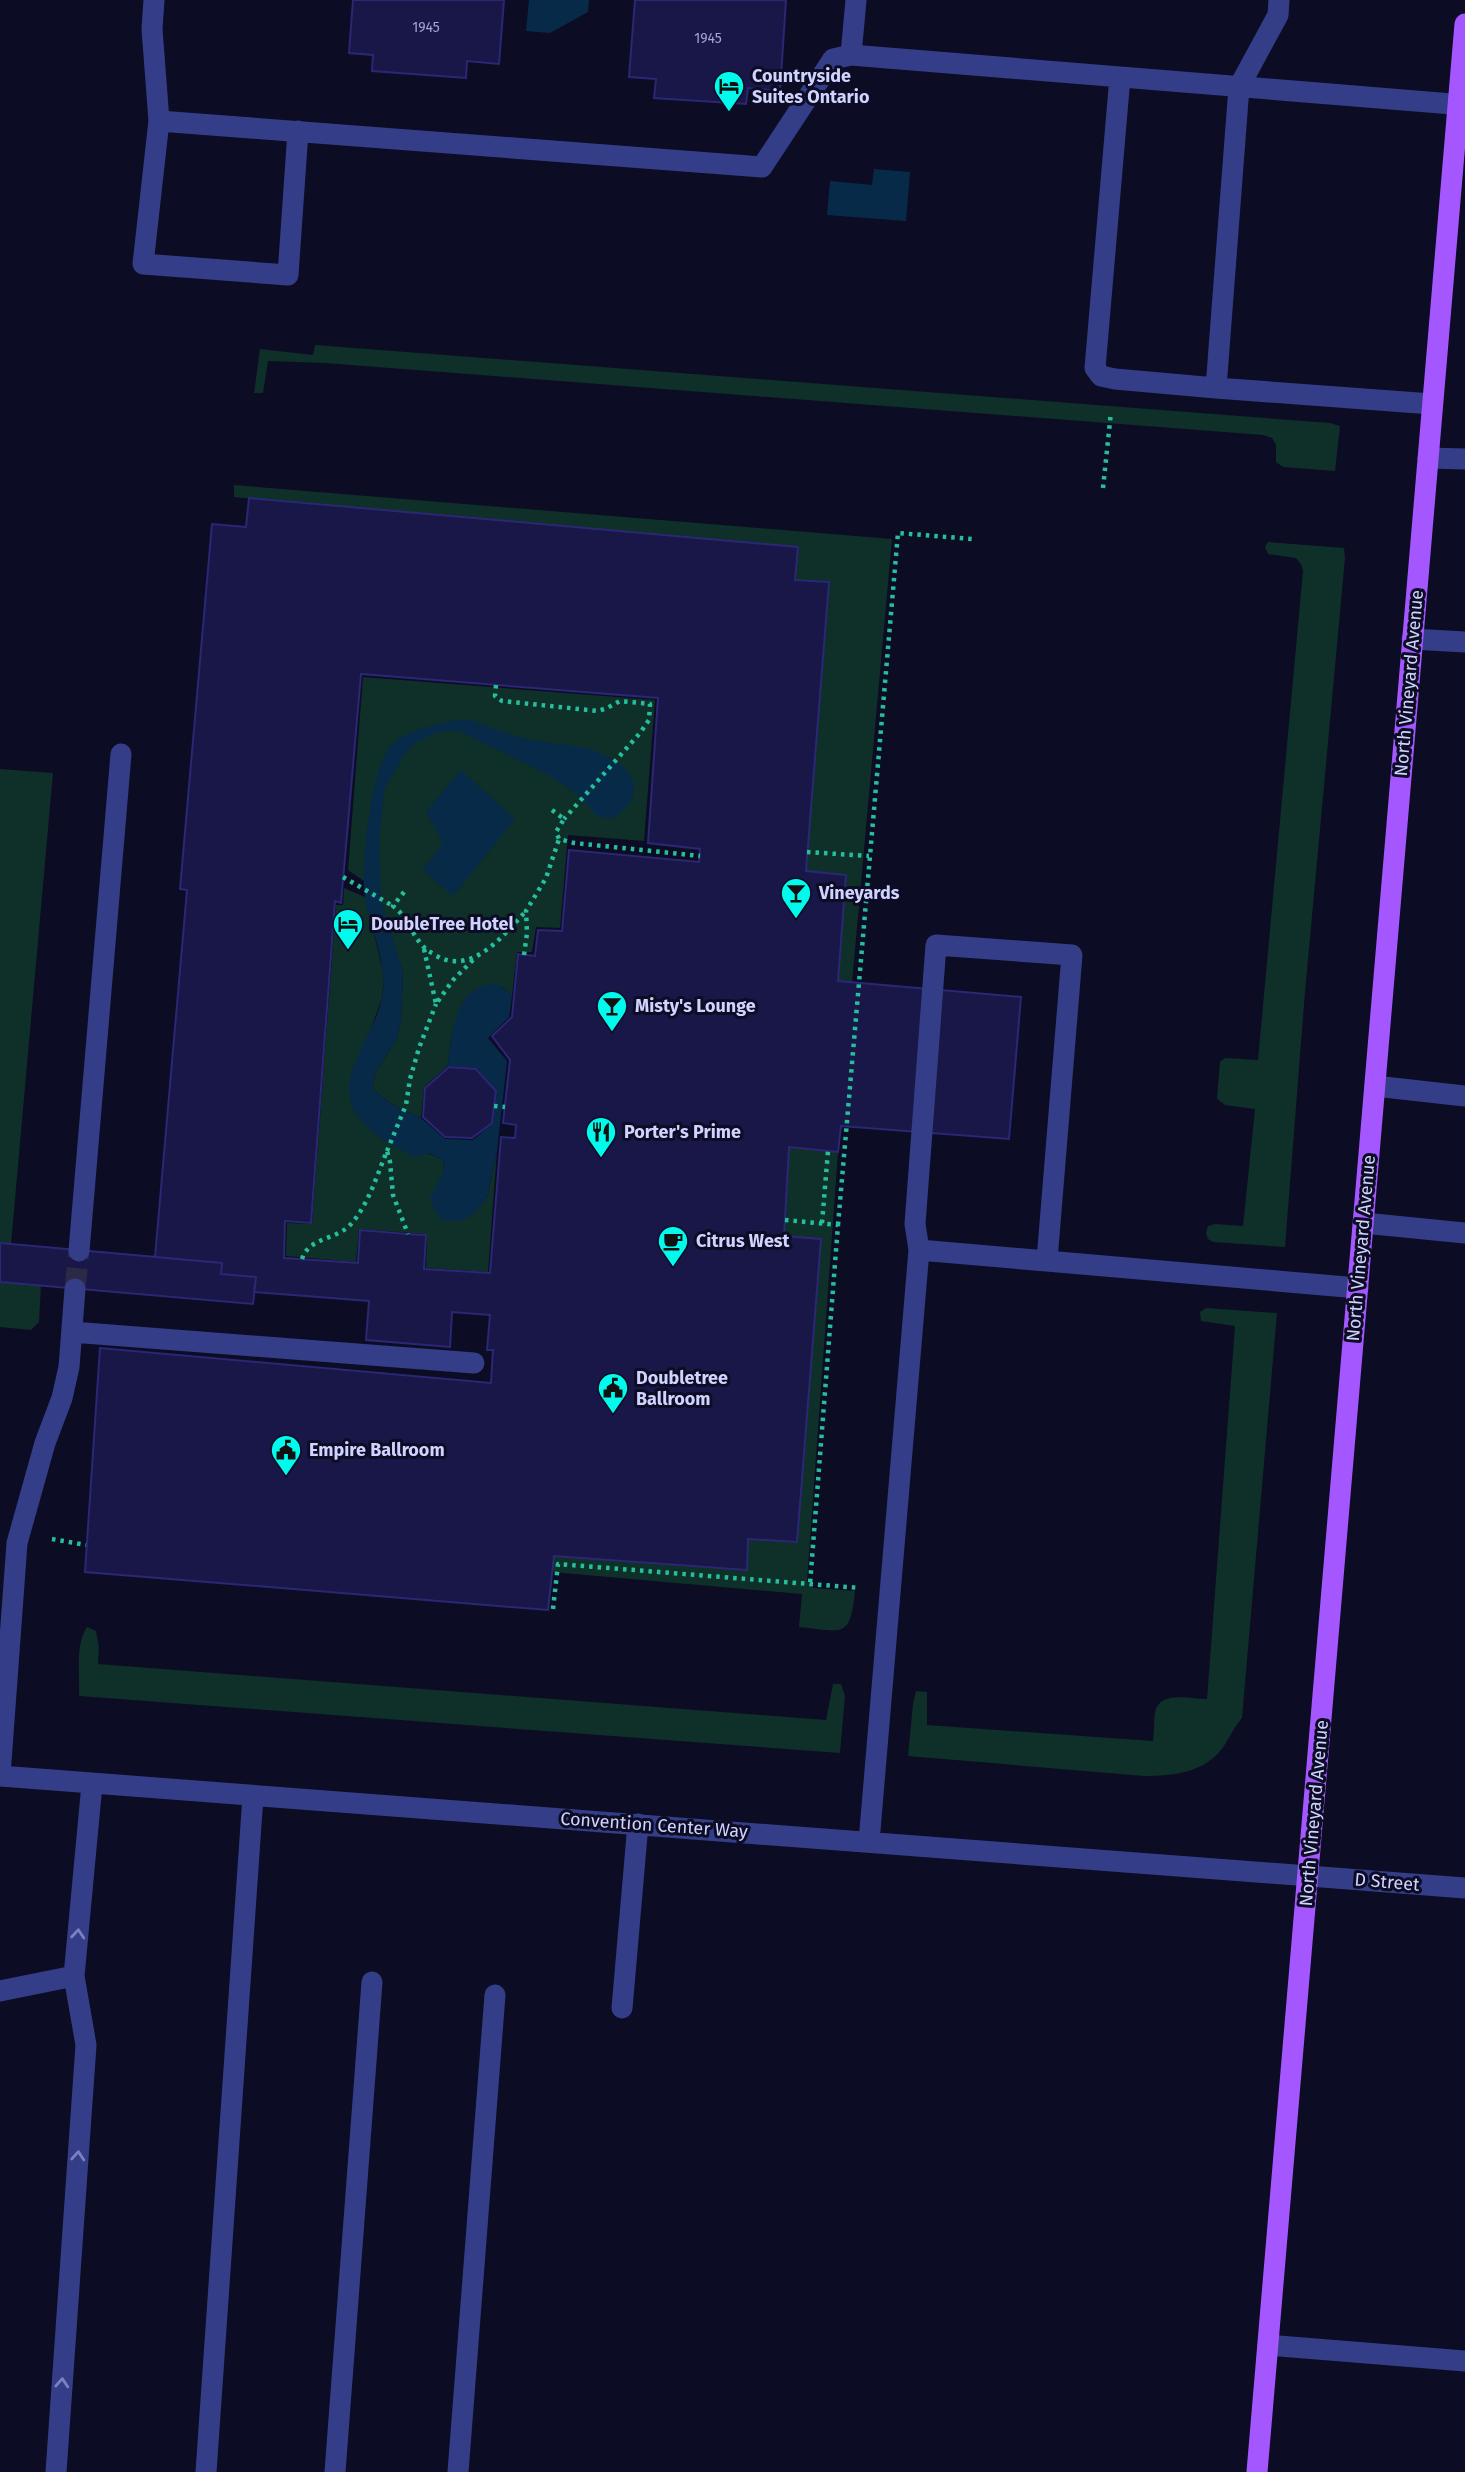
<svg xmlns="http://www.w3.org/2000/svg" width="1465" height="2472" font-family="'Fira Sans',sans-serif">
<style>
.green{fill:#0f2f29}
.water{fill:#082a49}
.building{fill:#191747;stroke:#2a2775;stroke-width:2;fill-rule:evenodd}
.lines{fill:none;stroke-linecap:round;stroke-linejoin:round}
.minor-tunnel{stroke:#2a2a46;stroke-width:21;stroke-dasharray:21 10;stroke-linecap:butt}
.path{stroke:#25bf9d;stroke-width:4.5;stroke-dasharray:3.5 5;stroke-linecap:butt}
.minor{stroke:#343e88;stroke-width:21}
.major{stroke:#a557ff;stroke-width:21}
.oneway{stroke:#7a81be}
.labels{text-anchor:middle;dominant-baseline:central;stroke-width:6;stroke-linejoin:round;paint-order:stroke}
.number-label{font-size:14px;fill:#a2a4d1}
.poi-label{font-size:18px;font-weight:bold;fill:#d0d3ff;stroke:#0d0c25;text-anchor:start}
.street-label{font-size:18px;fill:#d0d3ff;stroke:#0d0c25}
</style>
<rect width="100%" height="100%" fill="#0d0c25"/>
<!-- green -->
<path class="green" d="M315,345L1330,423L1340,426L1335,471L1283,467L1276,462V445L1272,438L1263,435L325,363L268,361L263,393H254L260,349L313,355Z
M234,485L892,539L852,983L838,981L846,875L806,871L829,583L795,580L798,547L234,497Z
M1268,542L1344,548L1345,558L1305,992L1285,1247L1213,1242L1208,1239L1206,1233L1208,1226L1215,1224L1243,1226L1255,1109L1225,1105L1217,1099L1220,1062L1225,1058L1258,1060L1303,571L1301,564L1296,558L1268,554L1265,547Z
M363,677L655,700L644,841L568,835L560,928L536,927L532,952H517L512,996L503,987L451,1039L448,1066L424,1087L421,1118L393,1105L372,1089L376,1071L396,1040L401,1022L403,972L389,931L368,884L348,870Z
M0,769L53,773L11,1244L0,1243Z
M344,888L365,897L384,975L382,998L368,1037L351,1103C372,1144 406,1141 443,1160L444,1170L487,1198L497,1151L488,1272L426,1268L427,1234L359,1229L356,1262L286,1256L287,1223L312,1224L336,905H343Z
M789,1147L838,1152L807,1581L813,1588L855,1591C850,1640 843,1631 799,1627L802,1594L552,1572L554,1556L747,1570L748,1539L797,1542L821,1240L784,1236Z
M0,1282L41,1285L39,1322L31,1330L0,1327Z
M1206,1308L1277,1313L1242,1718C1234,1727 1230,1737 1224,1746C1206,1773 1172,1776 1144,1776L908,1756L913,1704L916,1691L927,1692V1725L1153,1741C1154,1732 1154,1721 1155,1712C1160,1690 1191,1699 1207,1699L1235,1326L1201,1321L1200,1312Z
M87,1627L96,1631L99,1647L98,1664L826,1720L833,1684H841L845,1696L840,1753L79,1696C80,1675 75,1644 87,1627Z"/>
<!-- water -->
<path class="water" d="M529,0H589L588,12L550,33L526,31Z
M874,169L910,172L906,221L827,215L830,181L872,185Z
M468,719C488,727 509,735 530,740C563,746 590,742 619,764C627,770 632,774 634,785C636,801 623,812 611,819L598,816L574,792L549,775L459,731H442L429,736L416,743L404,755L384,790L379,847L381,901L403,972L401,1022L396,1040L376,1071L372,1089L393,1105L421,1118L445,1139L473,1140L493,1123L497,1091L477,1068L448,1066C451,1039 453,995 484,986C497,982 503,986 512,996L509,1017L488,1038L507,1061L497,1151L487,1198L473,1214L461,1221H444L434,1210L430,1198L444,1170L443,1160L429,1153L417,1158C393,1146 363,1132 352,1106C338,1071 380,1028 383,991C386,958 370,929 365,897C360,868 371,764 393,743C408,729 448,721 468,719Z
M461,770L515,819L453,896L423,870L443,843L426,812Z"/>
<!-- building -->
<path class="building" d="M353,0H504L499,64L467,61L466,78L372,71L373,55L349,53Z
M635,0H786L780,91L748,88L746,104L654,98L656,79L629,77Z
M249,498L798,547L795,580L829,582L806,871L846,875L838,981L1021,997L1009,1139L841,1126L838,1152L789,1147L784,1236L821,1239L797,1542L748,1539L747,1570L554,1556L548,1610L85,1572L100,1348L491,1383L493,1350H487L490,1315L452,1312L450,1347L366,1340L369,1301L254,1292L256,1277L221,1274L222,1263L155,1257L187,890L180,889L212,524L246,527ZM361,674L658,698L648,843L700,849L699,862L569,850L562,931L538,930L535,956L518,954L512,1017L492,1036L510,1060L503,1123L516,1125L515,1138L501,1137L490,1273L424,1269L426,1235L408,1234L360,1230L358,1263L284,1258L285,1221L311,1223L335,901L341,903Z
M449,1067L476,1069L496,1091L492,1123L472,1138L445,1137L423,1117L425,1088Z
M0,1243L222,1263L221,1274L256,1277L253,1304L0,1282Z"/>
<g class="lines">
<!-- minor-tunnel -->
<path class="minor-tunnel" d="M75,1289L79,1251"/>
<!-- path -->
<path class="path" d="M1103,488L1111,412
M496,685L495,696L502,701L598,711L607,708L620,701L650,704L649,720L640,733L564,819
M552,810L564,819L556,832L559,839L574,843L700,856
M807,852L869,856
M343,877L393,906
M404,892L393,906C408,917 410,932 422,945C426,950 430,952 435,955C471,977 503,936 526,911
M424,949L436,1004L453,980L474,959
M524,955L527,933L526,911L546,878L559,839
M494,1106L505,1107
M387,1151L406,1105L410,1079L419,1048L436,1004
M785,1220L838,1225L810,1584
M822,1223L828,1151
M838,1225L898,533L972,539
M302,1259C309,1237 336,1240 350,1225C368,1206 377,1175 387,1151L390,1162L393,1195L408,1234
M52,1539L86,1545
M553,1609L558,1564L860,1588"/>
<!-- minor -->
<path class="minor" d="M154,0L152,29L159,121L762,167L833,59L851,55
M856,0L851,55L1465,105
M1279,0L1278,15L1239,87L1216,388L1432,404
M1120,77L1095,368L1101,376L1115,379L1216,388
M159,121L143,264L288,275L298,131
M1428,458L1465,459
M1412,639L1465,642
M1375,1086L1465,1096
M1364,1223L1465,1233
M919,1250L915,1224L936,945L1072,955L1047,1260
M79,1251L121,754
M72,1332L474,1363
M0,1775L17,1543L45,1443L62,1398L69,1367L75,1289
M0,1776L1465,1888
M869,1842L919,1250L1358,1288
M0,1991L74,1976L92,1784
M622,2008L638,1824
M1268,2345L1465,2361
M56,2472L86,2045L74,1976
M206,2472L253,1796
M335,2472L372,1982
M458,2472L495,1995"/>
<!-- major -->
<path class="major" d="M1257,2472L1465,24"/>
</g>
<!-- one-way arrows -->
<defs><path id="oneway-chevron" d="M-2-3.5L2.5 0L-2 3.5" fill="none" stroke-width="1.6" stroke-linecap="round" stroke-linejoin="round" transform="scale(1.75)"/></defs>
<g class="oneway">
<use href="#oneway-chevron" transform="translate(78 1934) rotate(-85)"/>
<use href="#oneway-chevron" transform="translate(78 2156) rotate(-86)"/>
<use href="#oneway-chevron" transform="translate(62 2383) rotate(-86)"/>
</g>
<!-- icons -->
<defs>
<g id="hotel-pin" transform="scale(1.575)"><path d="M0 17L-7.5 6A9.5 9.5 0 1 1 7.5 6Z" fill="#00fbec" stroke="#0d0c25"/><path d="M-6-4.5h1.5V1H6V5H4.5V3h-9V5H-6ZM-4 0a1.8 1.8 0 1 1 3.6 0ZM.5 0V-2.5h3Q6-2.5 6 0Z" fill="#111"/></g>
<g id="bar-pin" transform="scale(1.575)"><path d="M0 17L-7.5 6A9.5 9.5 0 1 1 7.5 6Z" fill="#00fbec" stroke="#0d0c25"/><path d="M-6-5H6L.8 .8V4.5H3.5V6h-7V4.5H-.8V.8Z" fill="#111"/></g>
<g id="restaurant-pin" transform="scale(1.575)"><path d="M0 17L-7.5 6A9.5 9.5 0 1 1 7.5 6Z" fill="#00fbec" stroke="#0d0c25"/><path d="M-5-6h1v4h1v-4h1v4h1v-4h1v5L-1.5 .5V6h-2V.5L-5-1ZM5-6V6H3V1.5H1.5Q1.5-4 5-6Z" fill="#111"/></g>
<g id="cafe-pin" transform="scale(1.575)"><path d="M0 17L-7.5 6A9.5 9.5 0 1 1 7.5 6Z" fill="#00fbec" stroke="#0d0c25"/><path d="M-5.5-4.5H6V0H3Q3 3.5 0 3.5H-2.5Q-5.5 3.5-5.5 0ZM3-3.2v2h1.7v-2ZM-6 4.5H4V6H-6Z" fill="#111"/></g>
<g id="civic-pin" transform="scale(1.575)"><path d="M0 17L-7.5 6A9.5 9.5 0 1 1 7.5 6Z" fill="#00fbec" stroke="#0d0c25"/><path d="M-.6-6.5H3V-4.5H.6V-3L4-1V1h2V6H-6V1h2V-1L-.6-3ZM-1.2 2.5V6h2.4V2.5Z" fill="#111"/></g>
</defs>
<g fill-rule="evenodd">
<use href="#hotel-pin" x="729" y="86"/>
<use href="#bar-pin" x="796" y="893"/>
<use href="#hotel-pin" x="348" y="924"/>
<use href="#bar-pin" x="612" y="1006"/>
<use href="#restaurant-pin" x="601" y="1132"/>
<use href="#cafe-pin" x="673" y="1241"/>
<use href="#civic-pin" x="613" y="1388"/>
<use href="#civic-pin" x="286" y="1450"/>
</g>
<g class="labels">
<!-- number labels -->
<g class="number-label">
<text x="426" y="27">1945</text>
<text x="708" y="38">1945</text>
</g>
<!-- poi labels -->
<g class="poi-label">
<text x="752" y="76">Countryside<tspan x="752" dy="21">Suites Ontario</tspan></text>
<text x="819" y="893">Vineyards</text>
<text x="371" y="924">DoubleTree Hotel</text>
<text x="635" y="1006">Misty's Lounge</text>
<text x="624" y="1132">Porter's Prime</text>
<text x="696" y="1241">Citrus West</text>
<text x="636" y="1378">Doubletree<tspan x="636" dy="21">Ballroom</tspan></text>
<text x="309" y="1450">Empire Ballroom</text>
</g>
<!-- street labels -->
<g class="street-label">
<text transform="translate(1409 683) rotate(-85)">North Vineyard Avenue</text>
<text transform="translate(1361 1248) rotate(-85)">North Vineyard Avenue</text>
<text transform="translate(1314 1813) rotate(-85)">North Vineyard Avenue</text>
<text transform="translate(654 1825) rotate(4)">Convention Center Way</text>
<text transform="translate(1387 1882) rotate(5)">D Street</text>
</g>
</g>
</svg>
